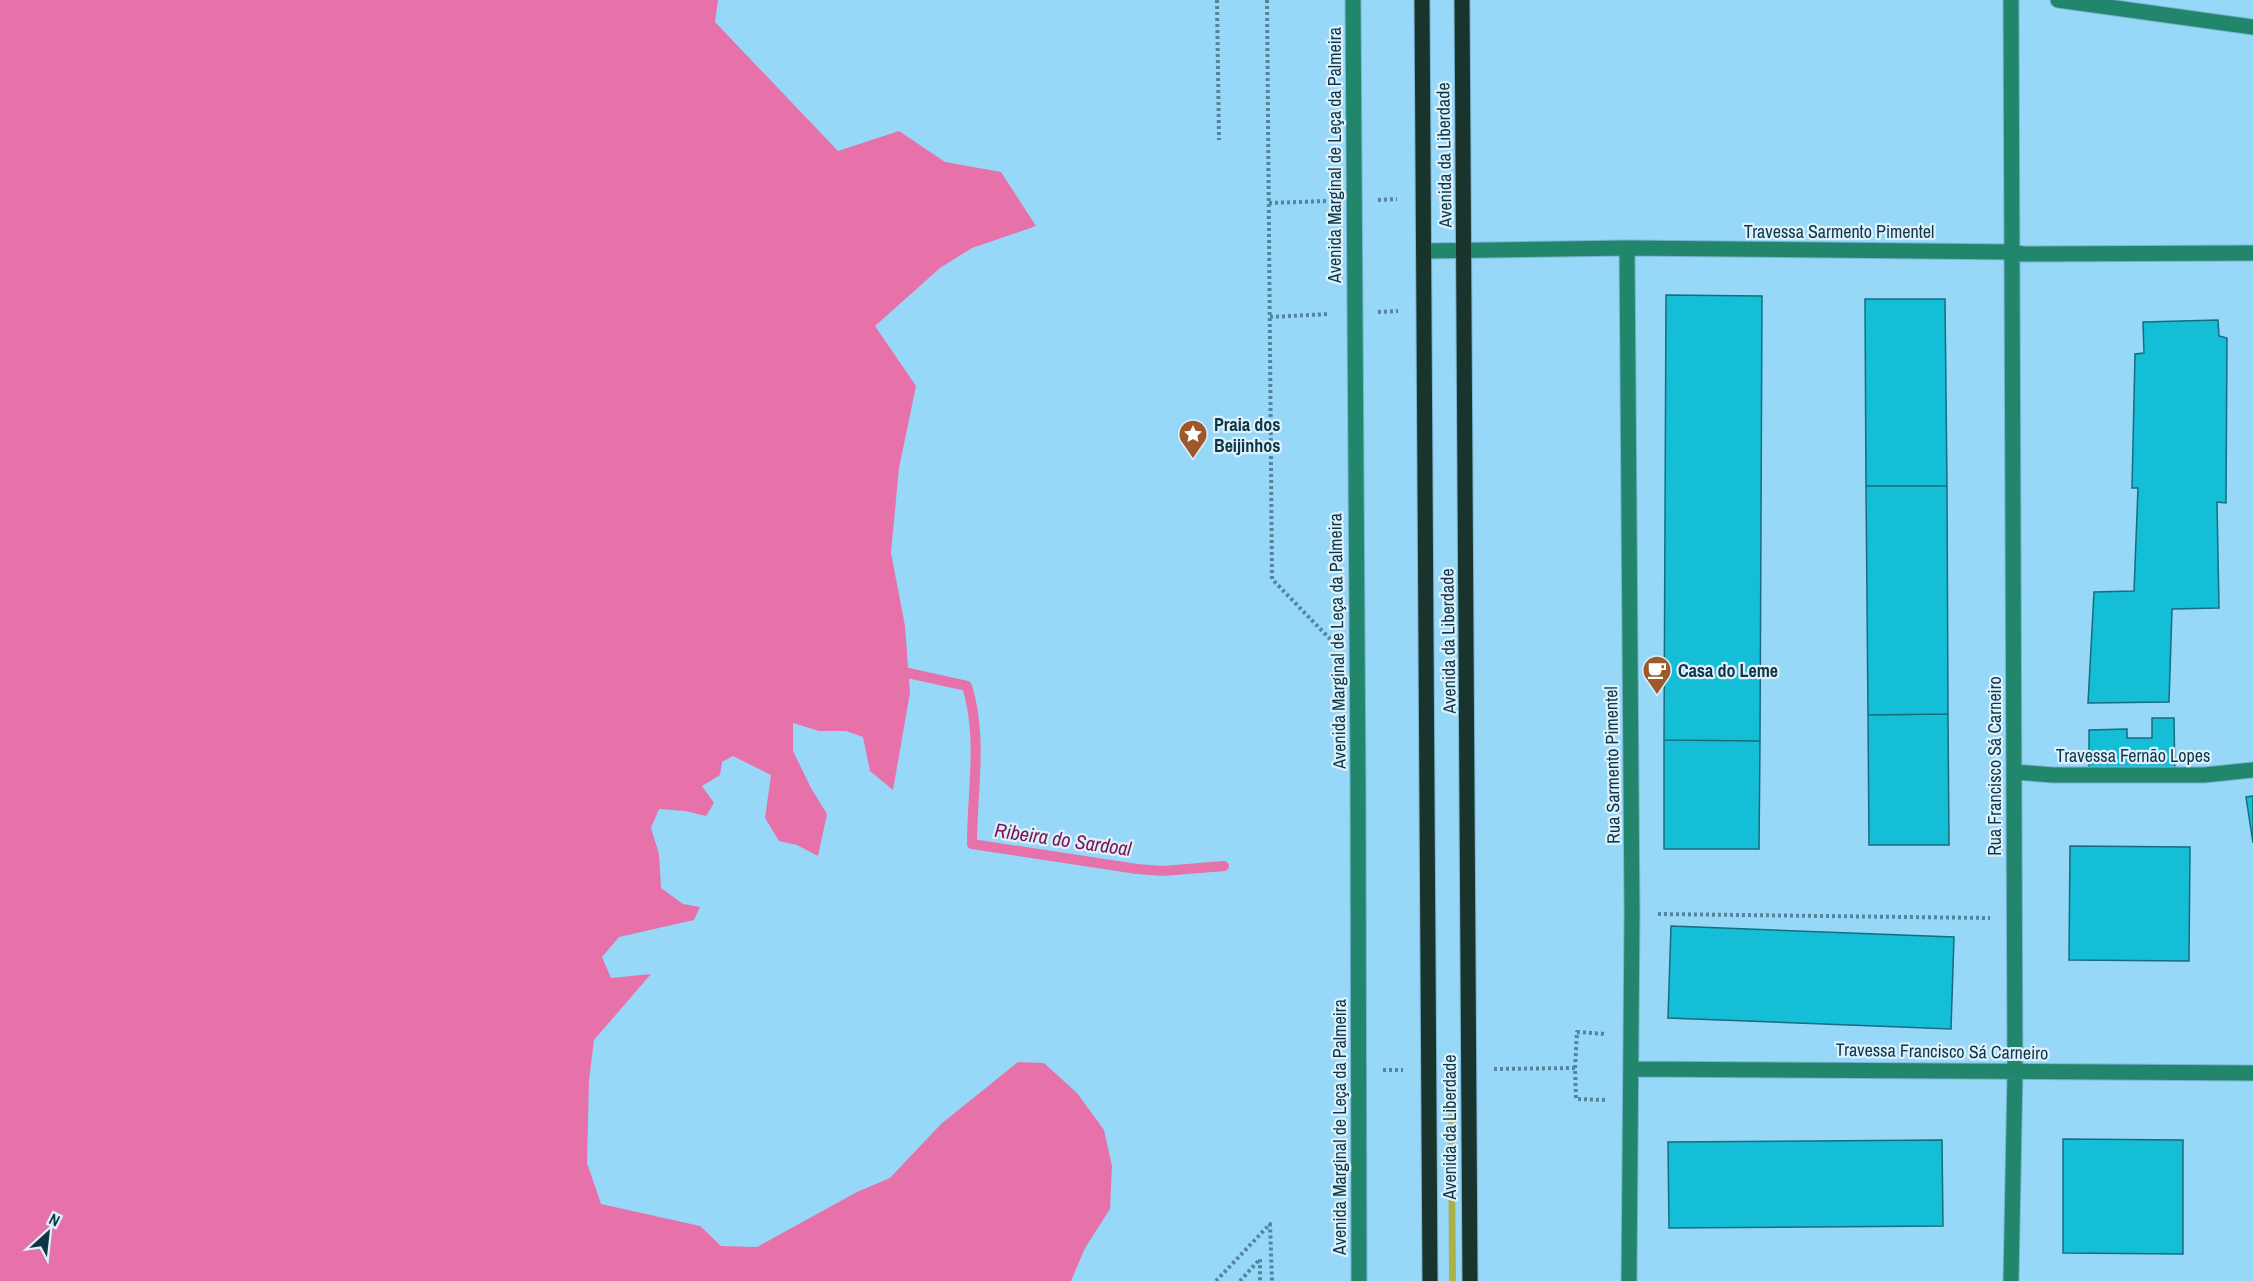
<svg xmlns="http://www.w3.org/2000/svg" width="2253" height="1281" font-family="'Archivo Narrow',sans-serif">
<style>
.green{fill:#abb047}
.water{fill:#e772a9}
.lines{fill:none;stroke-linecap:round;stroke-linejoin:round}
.stream{stroke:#e772a9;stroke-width:10}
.building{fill:#15bed7;stroke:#176d7c;stroke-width:1.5}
.minor-casing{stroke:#7ab3d1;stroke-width:17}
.major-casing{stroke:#7ab3d1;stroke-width:17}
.path{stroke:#53859d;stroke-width:4;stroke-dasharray:3 3;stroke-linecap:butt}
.minor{stroke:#22866d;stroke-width:15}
.major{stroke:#19342c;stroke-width:15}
.labels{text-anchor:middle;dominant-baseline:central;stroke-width:4.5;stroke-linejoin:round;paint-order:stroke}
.street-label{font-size:18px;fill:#123545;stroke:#dbf2fe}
.poi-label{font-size:18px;font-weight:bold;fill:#123545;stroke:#dbf2fe;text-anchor:start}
.water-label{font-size:20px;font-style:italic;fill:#801652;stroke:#dbf2fe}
</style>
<rect width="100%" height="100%" fill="#97d7f8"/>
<!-- green -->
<path class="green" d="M1448,1081H1454L1456,1281H1449Z"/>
<!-- water -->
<path class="water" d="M0,0H718L715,22L838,151L899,131L945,162L1001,172L1036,226L972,248L940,268L875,326L916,386L899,468L891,553L905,626L910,693L893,790L870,771L863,737L846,731H819L793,723V751L811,788L827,814L818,856L797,845L779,841L765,818L771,775L733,756L722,762L720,775L702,786L714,803L706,816L685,811L659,809L651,828L659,854L661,888L683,904L700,907L694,920L619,937L602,957L611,978L651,974L594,1040L589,1080L587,1163L601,1204L700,1226L721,1246L757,1247L857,1192L890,1178L941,1124L1018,1062L1044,1063L1077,1093L1104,1130L1112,1166L1110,1209L1085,1248L1071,1281H0Z"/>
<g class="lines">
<!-- stream -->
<path class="stream" d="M908,673L967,686C983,738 972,791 972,844L1137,869L1163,871L1224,866"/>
</g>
<!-- building -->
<path class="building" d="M1666,295L1762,296L1760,741L1664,740Z
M1865,299H1945L1947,486H1866Z
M2218,320L2219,336L2227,338L2226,503L2217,502L2219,608L2172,609L2169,702L2088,703L2094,592L2134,591L2138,488H2132L2135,354L2144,353L2143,322Z
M1866,486H1947L1948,714L1868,715Z
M1948,714L1949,845H1869L1868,715Z
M2152,718H2174L2175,780L2089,781V730L2127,729V738H2152Z
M1664,740L1760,741L1759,849H1664Z
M2253,796V843L2246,797Z
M2070,846L2190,847L2189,961L2069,960Z
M1671,926L1954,937L1951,1029L1668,1018Z
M2063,1139L2183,1140V1254L2063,1253Z
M1942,1140L1943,1226L1669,1228L1668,1142Z"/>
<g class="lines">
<!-- minor casing -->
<g class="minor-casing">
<path id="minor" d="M1353,0L1358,784L1359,1281
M2058,0L2253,27
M1627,248L1632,913L1629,1281
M1424,251L1627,248L2011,252L2023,254L2253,253
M2014,772L2053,775H2204L2253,770
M1631,1069L2253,1073
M2011,1281L2015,1072L2011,0"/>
</g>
<!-- major casing -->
<g class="major-casing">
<path id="major" d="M1422,0L1430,1281
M1462,0L1470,1281"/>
</g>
<!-- path -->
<path class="path" d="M1217,0L1219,140
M1267,0L1272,579L1330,639
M1378,200L1397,199
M1269,203L1328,201
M1378,312L1398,311
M1270,317L1329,314
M1658,914L1990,918
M1575,1068L1577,1032L1606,1034
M1494,1069L1575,1068L1576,1099L1607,1100
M1383,1070H1403
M1216,1281L1270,1224L1272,1281
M1240,1281L1260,1259V1281"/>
<!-- minor -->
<use href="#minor" class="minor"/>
<!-- major -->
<use href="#major" class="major"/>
</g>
<!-- icons -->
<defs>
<g id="sight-pin" transform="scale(1.5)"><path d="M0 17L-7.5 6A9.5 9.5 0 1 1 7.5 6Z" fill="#9d592b" stroke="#dbf2fe"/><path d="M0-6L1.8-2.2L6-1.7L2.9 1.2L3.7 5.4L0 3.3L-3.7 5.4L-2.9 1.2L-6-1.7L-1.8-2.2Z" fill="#fff"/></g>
<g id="cafe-pin" transform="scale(1.5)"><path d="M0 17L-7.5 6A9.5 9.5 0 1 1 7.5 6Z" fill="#9d592b" stroke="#dbf2fe"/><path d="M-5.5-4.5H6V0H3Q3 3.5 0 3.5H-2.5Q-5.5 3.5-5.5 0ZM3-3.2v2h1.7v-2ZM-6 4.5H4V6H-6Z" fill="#fff"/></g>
</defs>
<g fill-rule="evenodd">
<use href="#sight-pin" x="1193" y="434"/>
<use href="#cafe-pin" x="1657" y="670"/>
</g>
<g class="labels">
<!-- street labels -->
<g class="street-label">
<text transform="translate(1334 155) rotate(-90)">Avenida Marginal de Leça da Palmeira</text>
<text transform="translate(1444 155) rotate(-91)">Avenida da Liberdade</text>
<text x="1839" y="231">Travessa Sarmento Pimentel</text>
<text transform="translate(1337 641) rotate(-91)">Avenida Marginal de Leça da Palmeira</text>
<text transform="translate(1448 641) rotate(-91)">Avenida da Liberdade</text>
<text x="2133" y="755">Travessa Fernão Lopes</text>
<text transform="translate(1612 765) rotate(-91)">Rua Sarmento Pimentel</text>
<text transform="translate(1994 766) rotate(-90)">Rua Francisco Sá Carneiro</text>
<text transform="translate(1942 1051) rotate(1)">Travessa Francisco Sá Carneiro</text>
<text transform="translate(1339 1127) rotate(-90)">Avenida Marginal de Leça da Palmeira</text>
<text transform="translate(1449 1127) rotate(-90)">Avenida da Liberdade</text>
</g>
<!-- poi labels -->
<g class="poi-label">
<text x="1214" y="424">Praia dos<tspan x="1214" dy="21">Beijinhos</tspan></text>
<text x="1678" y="670">Casa do Leme</text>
</g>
<!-- water labels -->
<g class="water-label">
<text transform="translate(1063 839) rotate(8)">Ribeira do Sardoal</text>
</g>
</g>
<!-- north arrow -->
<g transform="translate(48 1233) rotate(27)" stroke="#dbf2fe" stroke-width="4.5" paint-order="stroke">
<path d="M0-4.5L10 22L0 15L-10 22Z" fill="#123545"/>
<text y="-9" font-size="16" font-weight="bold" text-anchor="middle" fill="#123545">N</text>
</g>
</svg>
